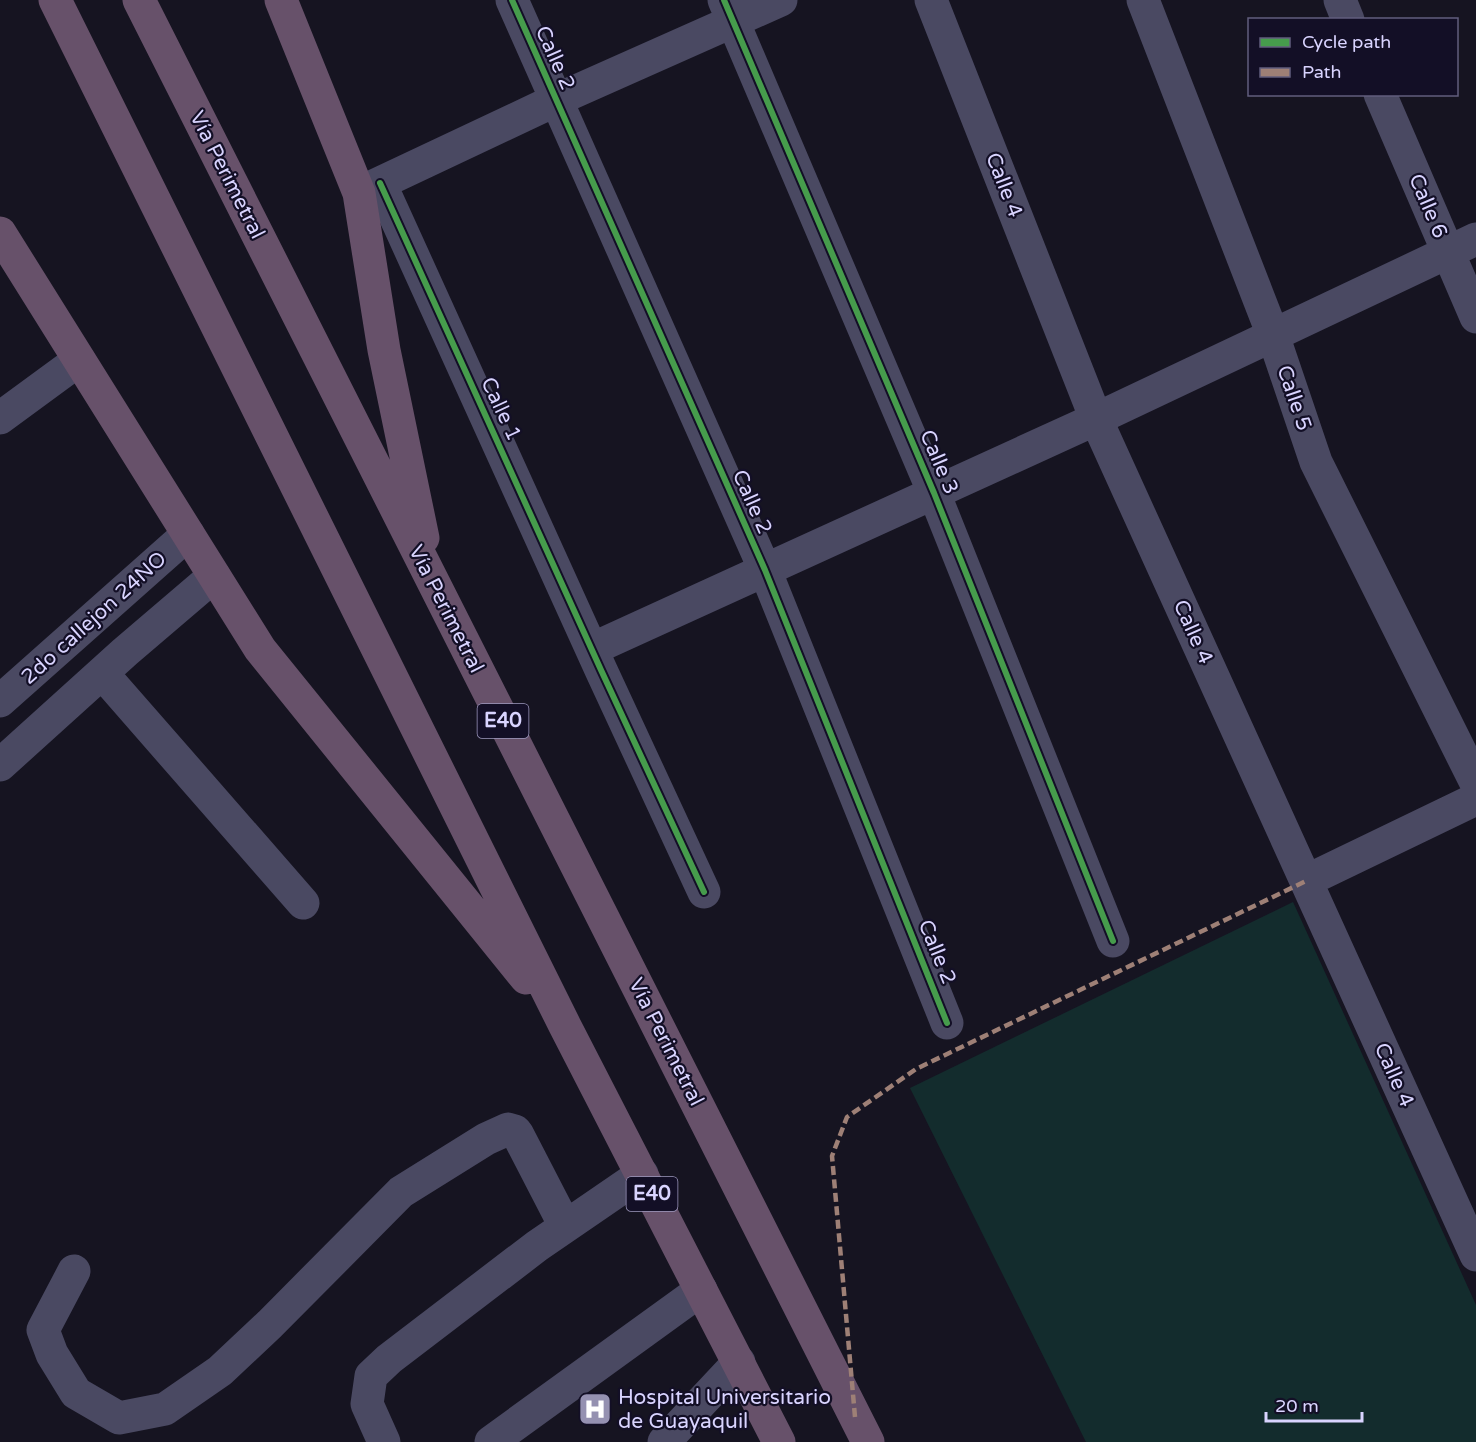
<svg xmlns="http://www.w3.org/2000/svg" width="1476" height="1442" font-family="'Varela Round',sans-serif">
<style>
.green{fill:#132c2d}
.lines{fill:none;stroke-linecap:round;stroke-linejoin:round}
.minor{stroke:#4a4962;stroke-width:33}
.highway{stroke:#67516a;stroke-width:33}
.quiet{stroke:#9e8076;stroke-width:4.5;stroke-dasharray:9 4.5;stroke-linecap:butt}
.cycleway-casing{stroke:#130f26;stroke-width:10}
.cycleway{stroke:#469c4c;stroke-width:6}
.labels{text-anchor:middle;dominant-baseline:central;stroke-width:4.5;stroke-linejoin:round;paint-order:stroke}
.shield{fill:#130f26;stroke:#9e99be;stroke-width:1.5}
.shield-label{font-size:20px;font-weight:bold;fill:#d9d4ff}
.street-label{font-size:21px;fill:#d9d4ff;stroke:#130f26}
.poi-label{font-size:21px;fill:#d9d4ff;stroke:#130f26;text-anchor:start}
</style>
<rect width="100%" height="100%" fill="#161421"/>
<!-- green -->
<path class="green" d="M1293,902L1476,1305V1442H1086L910,1088Z"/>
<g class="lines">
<!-- minor -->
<path class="minor" d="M512,0L765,570L947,1023
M724,0L934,493L1113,941
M931,0L1096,419L1476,1255
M1143,0L1273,335L1316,462L1476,783
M1340,0L1348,20
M1380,94L1476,317
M380,183L601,670L704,892
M361,192L556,100L781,0
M0,418L79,360
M592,649L1096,419L1476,239
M102,673L303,903
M0,701L188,534
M0,765L125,652L214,576
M1306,881L1476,799
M74,1271L43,1330L52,1354L76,1393L119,1418L165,1409L220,1371L270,1324L401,1192L486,1139L508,1129L515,1131L518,1135L565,1226
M384,1442L367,1404L371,1376L389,1359L537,1246L642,1174
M491,1442L701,1290
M664,1442L739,1362"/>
<!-- highway -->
<path class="highway" d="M55,0L565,1026L779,1442
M139,0L868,1442
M281,0L359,193L384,350L423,538
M0,233L260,649L526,978"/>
<!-- quiet -->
<path class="quiet" d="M855,1417L832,1156L847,1117L916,1069L1306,881"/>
<!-- cycleway casing -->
<g class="cycleway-casing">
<path id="cycleway" d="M512,0L765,570L947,1023
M724,0L934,493L1113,941
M380,183L601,670L704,892"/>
</g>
<!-- cycleway -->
<use href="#cycleway" class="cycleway"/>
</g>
<!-- icons -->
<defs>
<g id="hospital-square" transform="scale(1.725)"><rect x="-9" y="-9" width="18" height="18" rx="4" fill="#9591b1" stroke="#130f26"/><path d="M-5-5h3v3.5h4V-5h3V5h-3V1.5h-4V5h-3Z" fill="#fff"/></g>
</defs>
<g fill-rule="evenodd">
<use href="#hospital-square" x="595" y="1409"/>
</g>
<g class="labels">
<!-- shield labels -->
<g class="shield">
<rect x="477.5" y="704" width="51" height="34" rx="4.5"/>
<rect x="626.5" y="1177" width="51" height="34" rx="4.5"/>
</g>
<g class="shield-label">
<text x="503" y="721">E40</text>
<text x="652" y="1194">E40</text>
</g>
<!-- street labels -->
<g class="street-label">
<text transform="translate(555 58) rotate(66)">Calle 2</text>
<text transform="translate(227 175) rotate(63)">Vía Perimetral</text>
<text transform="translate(1004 185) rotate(69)">Calle 4</text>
<text transform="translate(1428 206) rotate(67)">Calle 6</text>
<text transform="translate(1294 398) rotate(71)">Calle 5</text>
<text transform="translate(501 409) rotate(65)">Calle 1</text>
<text transform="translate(939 462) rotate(67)">Calle 3</text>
<text transform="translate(752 502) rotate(66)">Calle 2</text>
<text transform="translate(446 609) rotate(63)">Vía Perimetral</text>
<text transform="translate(94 618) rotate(-42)">2do callejon 24NO</text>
<text transform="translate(1193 632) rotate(66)">Calle 4</text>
<text transform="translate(937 952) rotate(68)">Calle 2</text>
<text transform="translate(666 1042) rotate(63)">Vía Perimetral</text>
<text transform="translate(1394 1075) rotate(66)">Calle 4</text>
</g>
<!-- poi labels -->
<g class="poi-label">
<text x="618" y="1397">Hospital Universitario<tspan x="618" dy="24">de Guayaquil</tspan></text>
</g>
</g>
<!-- legend -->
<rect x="1248" y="18" width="210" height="78" fill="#130f26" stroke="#625e7d" stroke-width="1.5"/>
<rect x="1260" y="38" width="30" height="9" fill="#469c4c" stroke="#625e7d" stroke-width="1.5"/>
<text x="1302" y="48" font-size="18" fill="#d9d4ff">Cycle path</text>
<rect x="1260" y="68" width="30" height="9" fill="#9e8076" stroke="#625e7d" stroke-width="1.5"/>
<text x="1302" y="78" font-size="18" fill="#d9d4ff">Path</text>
<!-- scale -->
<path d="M1266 1412v9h96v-9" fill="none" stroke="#d9d4ff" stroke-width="3"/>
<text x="1275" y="1412" font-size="18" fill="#d9d4ff" stroke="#130f26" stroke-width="4.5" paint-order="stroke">20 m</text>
</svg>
